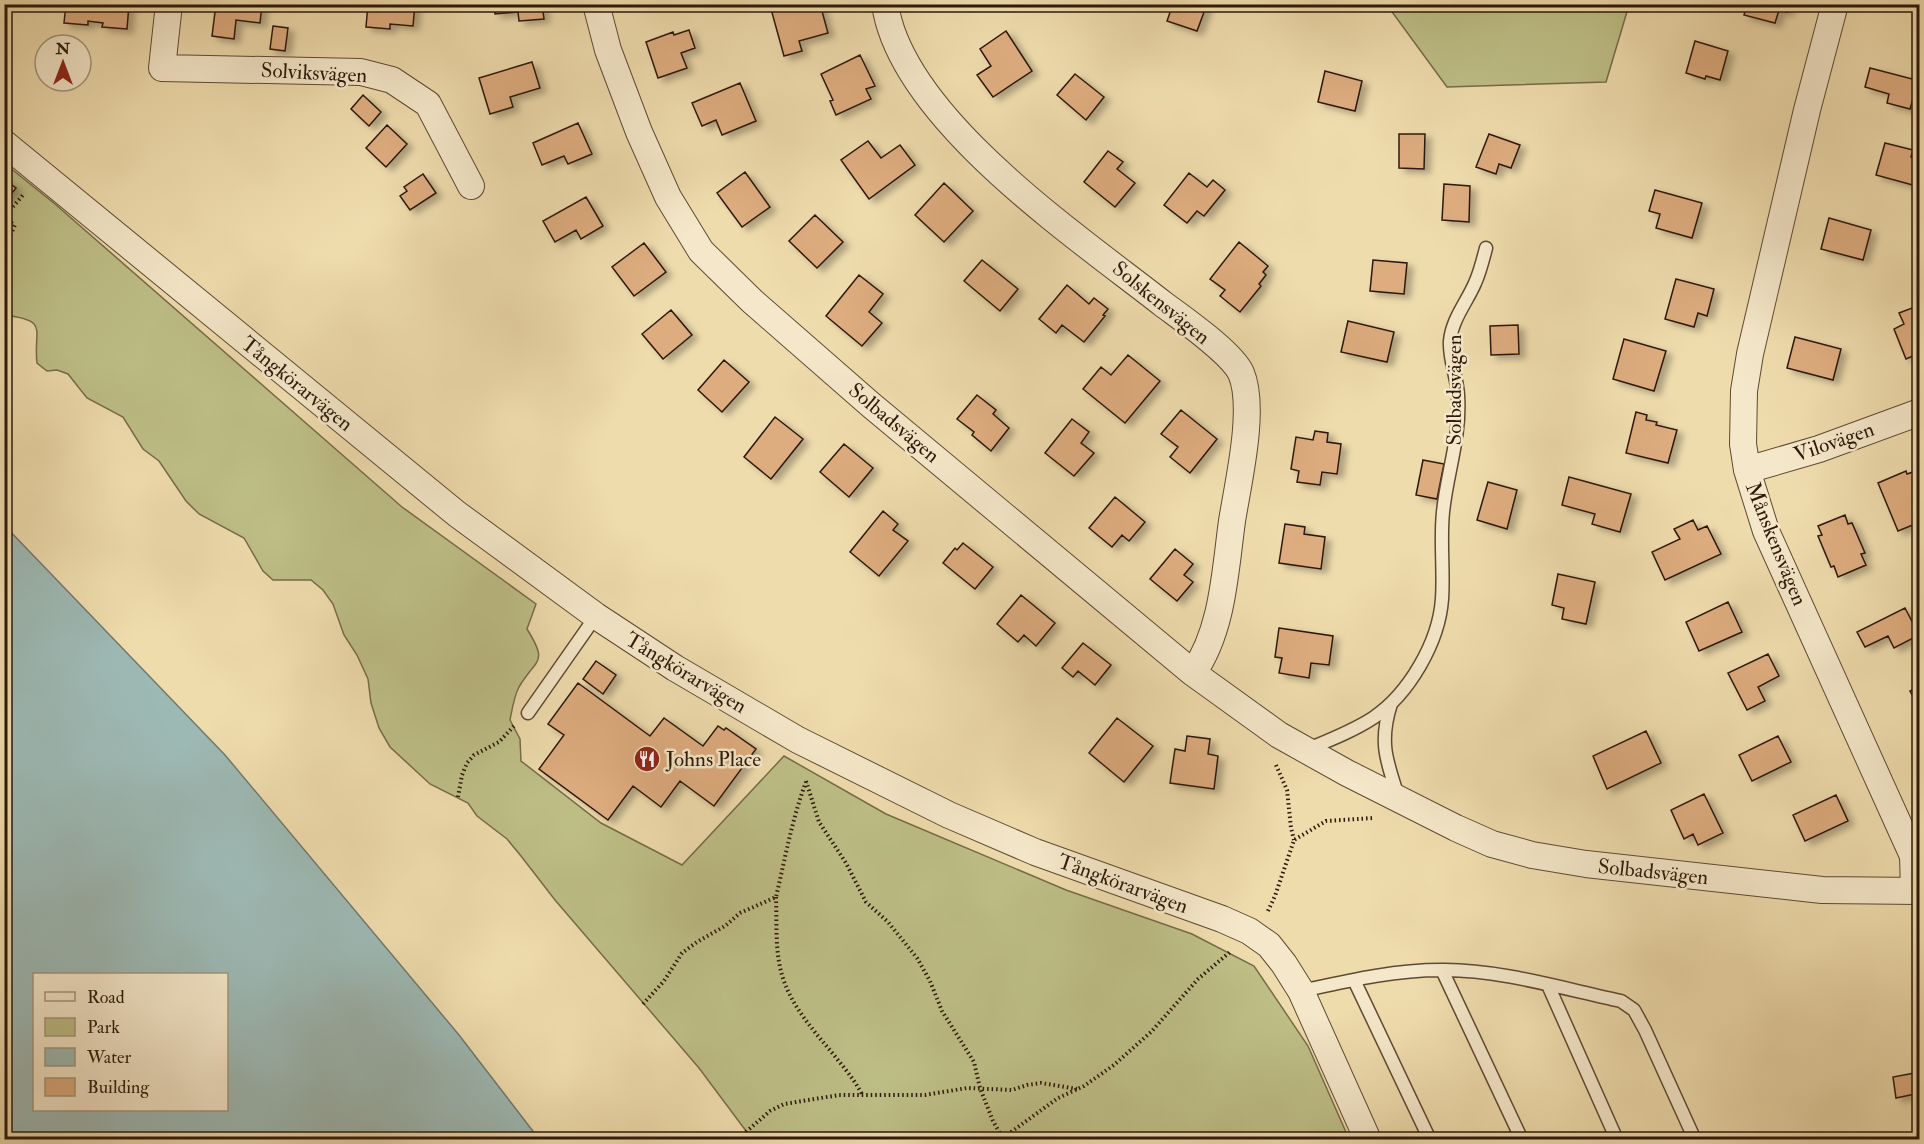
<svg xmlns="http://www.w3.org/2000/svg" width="1924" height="1144" font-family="'IM FELL Double Pica',serif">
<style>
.green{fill:#bebf87;stroke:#766c48;stroke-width:1.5}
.water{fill:#9db9b4;stroke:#707970;stroke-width:1.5;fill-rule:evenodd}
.building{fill:#ddac7f;stroke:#2d190a;stroke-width:1.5;filter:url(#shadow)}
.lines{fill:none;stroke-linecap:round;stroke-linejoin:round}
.service-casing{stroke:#5e4a33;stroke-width:15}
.minor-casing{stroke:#5e4a33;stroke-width:28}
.path{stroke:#2d190a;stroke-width:4;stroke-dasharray:1.5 3;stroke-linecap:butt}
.service{stroke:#f5e8ca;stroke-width:12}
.minor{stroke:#f5e8ca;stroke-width:26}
.labels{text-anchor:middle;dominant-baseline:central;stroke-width:5;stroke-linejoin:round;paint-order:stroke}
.street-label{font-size:21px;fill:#2d190a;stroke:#f5e8ca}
.poi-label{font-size:21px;fill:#2d190a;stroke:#f5e8ca;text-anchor:start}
</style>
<defs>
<filter id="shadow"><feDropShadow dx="6" dy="4" stdDeviation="3" flood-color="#0004"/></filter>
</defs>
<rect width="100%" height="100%" fill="#efdcad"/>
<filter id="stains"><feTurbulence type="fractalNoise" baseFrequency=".00333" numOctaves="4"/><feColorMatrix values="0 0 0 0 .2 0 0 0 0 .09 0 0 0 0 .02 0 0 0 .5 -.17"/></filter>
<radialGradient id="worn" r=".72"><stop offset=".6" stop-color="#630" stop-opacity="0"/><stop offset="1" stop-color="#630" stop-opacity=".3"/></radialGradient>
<!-- green -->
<path class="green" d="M1387,5H1629L1606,82L1447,87Z
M4,163L55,204L402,507L536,604L527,629C549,664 536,658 519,687C514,696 512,710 510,720L520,739L521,761L601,823L682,865L784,756L886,814L1066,890L1192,934L1254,966L1308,1046L1349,1139H752L699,1068L555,900L521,856L507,839L477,816L468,803L430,784L390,747L379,728L371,703L368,679L357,655L344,635L333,604L323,590L311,580H273L263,571L244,538L199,514L186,501L159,461L143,449L123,417L87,398L68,374L57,370L47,371L37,363C33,329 50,321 5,315Z"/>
<!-- water -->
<path class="water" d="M5,526L225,755L459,1035L539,1139H5ZM34,974H226V1110H34Z"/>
<!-- building -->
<path class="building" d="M66,4H129L127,29L102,27L103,23L88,21V25L64,23Z
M216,4H262L260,23L236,20L234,39L212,36Z
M368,4H415L413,26L390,24V29L366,27Z
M494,4H542L544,19L519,21L518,12L495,14Z
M784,4H820L828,33L799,41L802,51L784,56L771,9Z
M1173,4H1207L1197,31L1167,21Z
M1747,4H1789L1787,12L1779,10L1775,23L1744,15Z
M273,26L288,28L285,51L270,49Z
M689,30L695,48L681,53L687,68L658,78L646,42L673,32L674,35Z
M1006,31L1032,71L993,97L977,75L991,66L980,49Z
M1695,41L1728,51L1720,80L1706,76L1705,79L1686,73Z
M860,55L875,86L866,89L871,99L836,115L830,101L833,100L821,74Z
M532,62L540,88L510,97L513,107L490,114L479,78Z
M1870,68L1920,81V98L1913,99L1910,109L1887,103L1889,94L1865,87Z
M1325,71L1362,81L1355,111L1318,102Z
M1075,74L1104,97L1086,120L1057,95Z
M740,83L756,121L722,135L716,120L702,126L692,103Z
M363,95L381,112L369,126L351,109Z
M578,123L592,154L568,164L564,156L542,165L533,143Z
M387,125L407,144L386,167L366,148Z
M1399,134H1425L1424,169L1399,168Z
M1489,134L1520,145L1511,168L1499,164L1496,174L1476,167Z
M868,141L881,158L900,145L915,165L869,199L841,160Z
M1885,143L1913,150L1911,157L1920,159V187L1876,175Z
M1108,151L1123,162L1117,169L1135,183L1115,207L1084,182Z
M745,172L770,207L742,227L717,193Z
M1189,173L1207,187L1213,180L1225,190L1204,216L1197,211L1187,223L1164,205Z
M423,174L436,193L410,210L400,196L407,191L404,187Z
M4,179L16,188L4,202Z
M944,183L973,211L944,242L915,215Z
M1444,184L1470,186L1469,222L1442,220Z
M1655,190L1702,203L1692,238L1656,228L1660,214L1649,211Z
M586,197L603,226L581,239L576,230L555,242L543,221Z
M815,215L843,242L817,268L789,241Z
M1829,218L1871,230L1863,260L1821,249Z
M1239,242L1268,266L1263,272L1266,275L1259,284L1261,286L1240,312L1220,296L1225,290L1210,279Z
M644,243L666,272L634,296L612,267Z
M982,260L1018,289L1000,311L964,281Z
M1373,260L1407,263L1404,294L1370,291Z
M859,275L883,294L869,312L882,323L862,346L826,316Z
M1676,279L1714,289L1707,316L1698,313L1694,327L1665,319Z
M1067,285L1089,304L1094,298L1108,309L1103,315L1105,316L1084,342L1062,325L1056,333L1039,319Z
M1920,305V353L1906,359L1894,329L1904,324L1899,313Z
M671,310L692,335L663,359L642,334Z
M1348,321L1394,332L1387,362L1341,352Z
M1518,325L1519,354L1491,355L1490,326Z
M1795,337L1841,349L1833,380L1787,368Z
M1624,339L1666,351L1654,391L1613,379Z
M1128,355L1160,381L1125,423L1083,389L1101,367L1111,375Z
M724,360L749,382L722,412L698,390Z
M977,395L996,410L993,414L1009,428L991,451L972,435L974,432L957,419Z
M1181,410L1217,439L1190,473L1170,457L1178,447L1161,434Z
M1636,412L1647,415L1646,420L1657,422L1656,425L1677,430L1668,463L1626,453Z
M775,417L803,439L771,479L744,457Z
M1072,419L1089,432L1081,443L1094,453L1074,476L1045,453Z
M1315,431L1328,433L1327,442L1341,444L1337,474L1322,472L1320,485L1297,482L1299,471L1291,469L1296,437L1313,440Z
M844,444L873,468L849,497L820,472Z
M1423,460L1444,464L1437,499L1416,495Z
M1906,471L1907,474L1913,472L1920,488V490L1914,492L1920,506V522L1898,531L1878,483Z
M1569,477L1631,494L1620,532L1592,524L1595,514L1562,505Z
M1488,482L1517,490L1507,529L1477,520Z
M1115,497L1145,522L1129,541L1122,535L1112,547L1089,528Z
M883,511L898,524L893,530L908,541L879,576L850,552Z
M1845,515L1848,524L1852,523L1865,553L1861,554L1866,565L1838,577L1834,566L1831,567L1818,536L1822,535L1818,526Z
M1693,520L1698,530L1707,526L1721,554L1665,580L1652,552L1680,539L1674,529Z
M1285,524L1305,527L1304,534L1325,537L1321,569L1279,563Z
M963,543L993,567L975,589L943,563L955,548L957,550Z
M1175,549L1193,564L1184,575L1193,582L1177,601L1150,579Z
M1558,574L1595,582L1586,624L1562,619L1564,608L1552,605Z
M1021,595L1055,623L1036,646L1024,635L1018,642L997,624Z
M1728,602L1742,632L1699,651L1686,622Z
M1905,608L1919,635L1894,648L1888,636L1865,647L1857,632Z
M1279,628L1333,636L1329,665L1311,663L1309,678L1279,673L1282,658L1275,657Z
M1083,643L1111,665L1095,685L1078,671L1073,677L1062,668Z
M1768,654L1779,676L1758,687L1765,701L1747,710L1728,673Z
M596,661L616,675L603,694L583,679Z
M578,683L650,736L664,718L703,746L718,726L724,730L726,728L756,749L714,806L680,781L661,807L633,786L608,820L539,769L564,735L548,724Z
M1920,686V709L1910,691Z
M1117,718L1153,746L1124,782L1089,753Z
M1646,731L1661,763L1607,789L1593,756Z
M1187,736L1210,739L1208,754L1218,756L1214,789L1170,783L1175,749L1185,751Z
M1778,736L1791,762L1752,781L1739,755Z
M1704,794L1723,833L1698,845L1693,834L1684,839L1671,810Z
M1836,795L1848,821L1805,841L1793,815Z
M1920,1072V1093L1896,1098L1893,1077Z"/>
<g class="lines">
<!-- service casing -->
<g class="service-casing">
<path id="service" d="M1391,704C1379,741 1386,760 1398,796
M528,713L596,616
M1308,749C1330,740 1353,731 1373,718C1409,694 1439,642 1442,599C1444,570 1440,541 1443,512C1447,473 1461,436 1458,395C1457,377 1449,360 1450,341C1452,319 1467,302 1475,283C1480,272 1483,260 1486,248
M1442,970L1522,1140
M1354,980L1430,1140
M1548,985L1617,1140
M1301,991C1347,981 1393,970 1441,970C1498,969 1564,989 1621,1001L1634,1010L1645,1030L1695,1140"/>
</g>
<!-- minor casing -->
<g class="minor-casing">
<path id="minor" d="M169,4L162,68L361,72L392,80L428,104L471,186
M596,4L608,50L639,132L668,197L701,251L752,301L871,405L1193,673L1279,735L1347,773L1456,828L1492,844L1532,855L1586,864L1822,890L1920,891
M885,4C901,118 1078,237 1163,304C1183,319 1231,352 1241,373C1256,408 1238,483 1232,521C1225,572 1223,630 1193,673
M1835,4L1807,110L1750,354L1744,391L1743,444L1747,470L1766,531L1913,856L1914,891
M4,143L457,514L596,616L675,668L798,740L949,815L1035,852L1222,919L1249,931L1269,945L1284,964L1301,991L1368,1140
M1747,470L1819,449L1920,412"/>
</g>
<!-- path -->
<path class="path" d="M4,217L23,195
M4,218L15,225L4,249
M1276,765L1287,790L1291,828L1294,840
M806,781L819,822L846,863L866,902L888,922L917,958L930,981L942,1011L974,1062L980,1088L993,1121L1003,1139
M458,797L462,775L467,763L474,755L499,742L514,726
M776,897C777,920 775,944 780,967C790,1017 838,1051 862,1094
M1268,911L1275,896L1294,840L1326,821L1373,818
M643,1004L664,981L682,953L697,942L725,926L740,913L776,897C785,859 792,819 806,782
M746,1132L770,1111L784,1104L839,1095H925L967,1088L1012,1090L1027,1085L1041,1083L1077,1089
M1000,1140L1058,1098L1084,1086L1114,1065L1151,1032L1198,979L1230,952"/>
<!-- service -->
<use href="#service" class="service"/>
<!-- minor -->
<use href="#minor" class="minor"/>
</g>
<!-- icons -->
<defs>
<g id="restaurant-disc" transform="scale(1.35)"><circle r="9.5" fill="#8f2418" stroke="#f5e8ca"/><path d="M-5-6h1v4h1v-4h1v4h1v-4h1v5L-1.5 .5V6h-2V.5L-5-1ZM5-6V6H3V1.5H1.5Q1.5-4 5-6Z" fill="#fff"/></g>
</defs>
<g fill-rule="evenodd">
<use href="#restaurant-disc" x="647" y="759"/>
</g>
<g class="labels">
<!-- street labels -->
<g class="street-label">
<text transform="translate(314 73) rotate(3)">Solviksvägen</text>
<text transform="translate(1161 303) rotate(39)">Solskensvägen</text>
<text transform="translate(297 384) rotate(39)">Tångkörarvägen</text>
<text transform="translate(1454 390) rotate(-90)">Solbadsvägen</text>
<text transform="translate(894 423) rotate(40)">Solbadsvägen</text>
<text transform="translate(1834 442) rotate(-19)">Vilovägen</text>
<text transform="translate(1776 544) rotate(68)">Månskensvägen</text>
<text transform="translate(686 673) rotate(31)">Tångkörarvägen</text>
<text transform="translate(1653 872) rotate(6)">Solbadsvägen</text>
<text transform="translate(1123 884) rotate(20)">Tångkörarvägen</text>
</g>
<!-- poi labels -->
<g class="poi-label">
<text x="666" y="759">Johns Place</text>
</g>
</g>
<!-- margin -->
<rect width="1924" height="1144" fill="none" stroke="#efdcad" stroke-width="24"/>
<rect x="6" y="6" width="1912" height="1132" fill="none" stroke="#2d190a" stroke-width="3"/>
<rect x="12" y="12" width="1900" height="1120" fill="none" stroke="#2d190a" stroke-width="1.5"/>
<!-- legend -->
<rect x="33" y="973" width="195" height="138" fill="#f5e8ca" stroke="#a5957d" stroke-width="1.5"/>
<rect x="45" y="992" width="30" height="9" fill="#f5e8ca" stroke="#a5957d" stroke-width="1.5"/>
<text x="87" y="1003" font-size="18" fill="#2d190a">Road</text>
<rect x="45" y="1018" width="30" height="18" fill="#bebf87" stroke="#a5957d" stroke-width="1.5"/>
<text x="87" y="1033" font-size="18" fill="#2d190a">Park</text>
<rect x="45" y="1048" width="30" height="18" fill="#9db9b4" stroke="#a5957d" stroke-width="1.5"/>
<text x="87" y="1063" font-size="18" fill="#2d190a">Water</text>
<rect x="45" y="1078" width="30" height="18" fill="#ddac7f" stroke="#a5957d" stroke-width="1.5"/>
<text x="87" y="1093" font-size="18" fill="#2d190a">Building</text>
<!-- north arrow -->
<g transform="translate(63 63)"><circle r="28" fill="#f5e8ca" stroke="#a5957d" stroke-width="1.5"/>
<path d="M0-4.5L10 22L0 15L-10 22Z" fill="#8f2418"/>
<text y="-9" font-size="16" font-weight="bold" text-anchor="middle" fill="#2d190a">N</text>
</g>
<rect width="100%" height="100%" filter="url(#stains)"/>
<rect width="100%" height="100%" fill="url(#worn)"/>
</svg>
